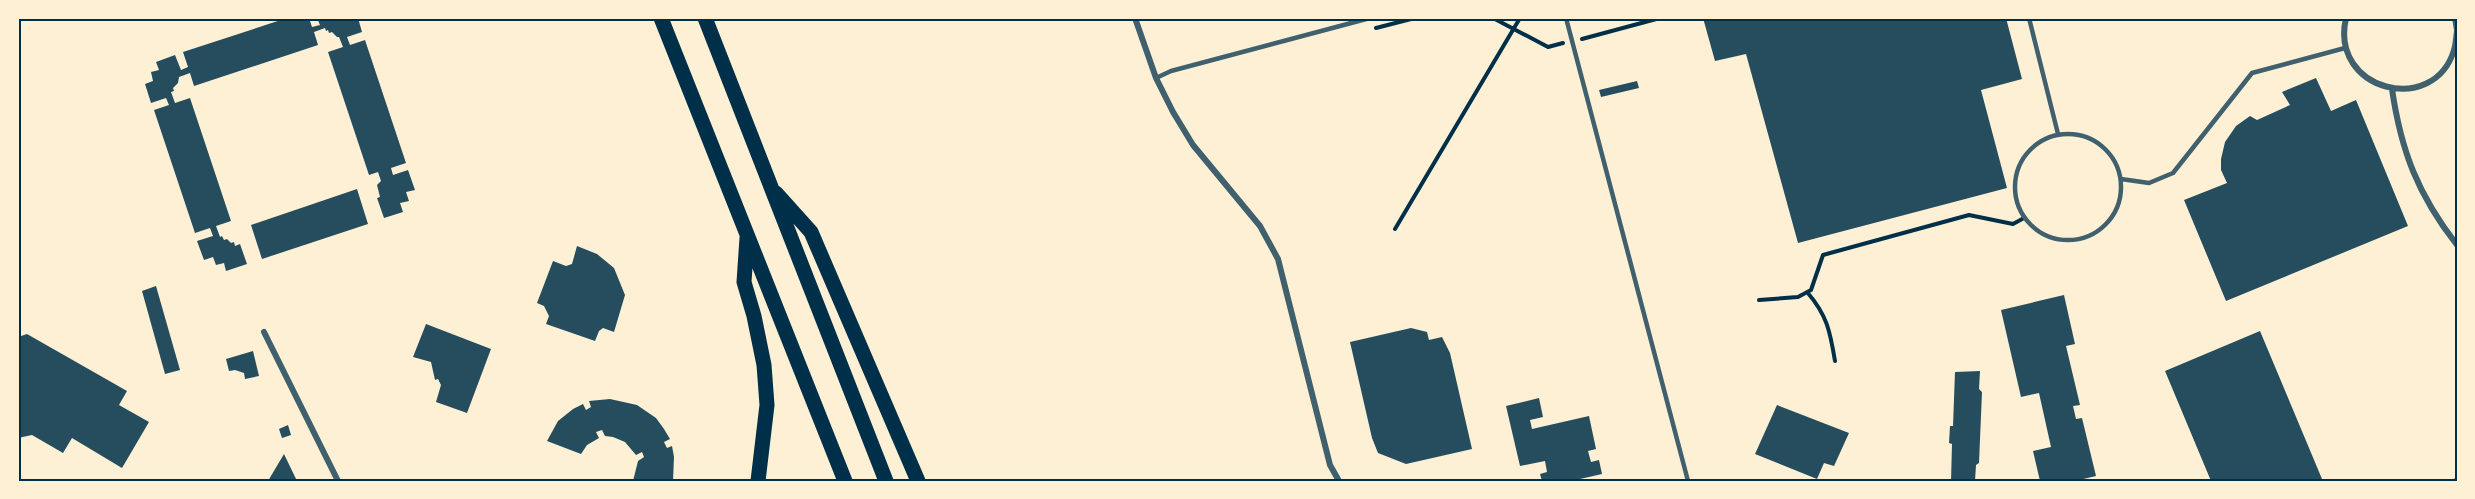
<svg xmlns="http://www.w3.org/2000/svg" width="2475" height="499" font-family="Barlow,sans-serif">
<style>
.building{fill:#264d5e}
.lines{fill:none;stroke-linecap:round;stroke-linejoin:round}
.path{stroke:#003049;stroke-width:4}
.service{stroke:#3f606c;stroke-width:4.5}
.minor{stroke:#3f606c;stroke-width:6}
.motorway{stroke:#003049;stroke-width:15}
.neatline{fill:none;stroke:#003049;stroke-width:2}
</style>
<rect width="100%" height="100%" fill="#fdf0d5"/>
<!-- building -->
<path class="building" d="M287,18H309L312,27L320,25L317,18H358L362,32L347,37L350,45L365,40L406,163L391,168L393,175L408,170L415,190L406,192L409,201L400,203L403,212L384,218L377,198L380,197L377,185L381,181L378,172L369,175L328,52L343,47L339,37H337L332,32L329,33L328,30L326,31L325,28L314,32L318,45L194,86L190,73L179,77L178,83L173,88L174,91L171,92L175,103L190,98L231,221L216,226L220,237L222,236L224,240L227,239L231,243L234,242L235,246L240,244L247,264L226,271L224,263L216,265L213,257L204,260L197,241L213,236L210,228L195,233L154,110L169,105L166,98L151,103L145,84L153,81L151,72L159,70L156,62L175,55L181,70L188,67L183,52Z
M1703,18H2006L2022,79L1981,90L2007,188L1798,243L1746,54L1715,61Z
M2316,78L2331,111L2356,100L2408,226L2226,301L2184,200L2227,183L2221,170V159L2225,142L2236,126L2250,116L2257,120L2290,105L2282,92Z
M1637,81L1639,88L1601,97L1599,90Z
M357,189L368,224L262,259L251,225Z
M577,246L597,254L614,268L625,295L614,332L603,328L599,331L595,341L546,324L549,316L544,306L537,303L553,261L566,266L572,264Z
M156,286L180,370L165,374L142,291Z
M2064,295L2075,344L2066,346L2080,405L2073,406L2076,419L2082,418L2096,476L2075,481H2040L2033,451L2051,447L2039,393L2021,397L2001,310Z
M426,324L491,349L467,413L436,402L441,385L438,379L435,380L431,362L413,357Z
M1411,328L1427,332L1429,340L1442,337L1450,353L1472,449L1406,464L1378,453L1372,438L1350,342Z
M2260,331L2322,479L2318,481H2211L2165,371Z
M27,334L127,391L119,405L149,422L122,468L72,438L63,453L32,435L18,438V337Z
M253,351L259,376L245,379L244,373L235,370L229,371L226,359Z
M1980,371L1979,389L1982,392L1979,463L1976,465L1975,481H1951L1952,444L1949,443L1950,426H1953L1955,372Z
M1539,398L1543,417L1530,420L1532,429L1589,416L1596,449L1588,451L1591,462L1599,460L1602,474L1580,479V481H1542L1540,474L1547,472L1545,461L1520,466L1506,406Z
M610,399L637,405L656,418L664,429L670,439L664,442L667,448L672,446L674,457L673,481H633L638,461L644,457L642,452L636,455L625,442L613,437L605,436L602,430L596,432L599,438L587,445L581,454L547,441L558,421L573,409L583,404L586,410L591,407L589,401Z
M1777,405L1849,433L1834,466L1824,463L1817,479L1755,454Z
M288,425L291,435L282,438L279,429Z
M284,454L297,481H268Z"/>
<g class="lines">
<!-- path -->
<path class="path" d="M1493,18L1548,47L1563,43
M1376,28L1415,18
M1582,39L1660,18
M1395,229L1520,18
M1807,292C1827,315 1830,331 1835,361
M1759,300L1798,297L1811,290L1823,255L1969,215L2013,224L2024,218"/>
<!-- service -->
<path class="service" d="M1566,18L1688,481
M2029,18L2058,134
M1156,78L1171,71L1370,18
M2015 187a53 53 0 1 1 106 0a53 53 0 1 1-106 0Z
M2121,179L2149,183L2173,173L2252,73L2345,48"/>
<!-- minor -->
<path class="minor" d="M1135,18L1156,78L1173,112L1193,145L1260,226L1278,259L1330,465L1339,481
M2346,18C2329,91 2434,117 2454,50C2456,44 2456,37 2457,31
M2455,18L2457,30
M2392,89C2401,151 2418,195 2457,245
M264,332L338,481
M2456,481L2457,480"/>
<!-- motorway -->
<path class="motorway" d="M661,18L845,481
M705,18L886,481
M776,193L811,232L918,481
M747,238L744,282L754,316L764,365L767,405L758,481"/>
</g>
<!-- border -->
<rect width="2475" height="499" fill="none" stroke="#fdf0d5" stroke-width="39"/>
<rect x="20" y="20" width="2436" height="460" class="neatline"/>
</svg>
